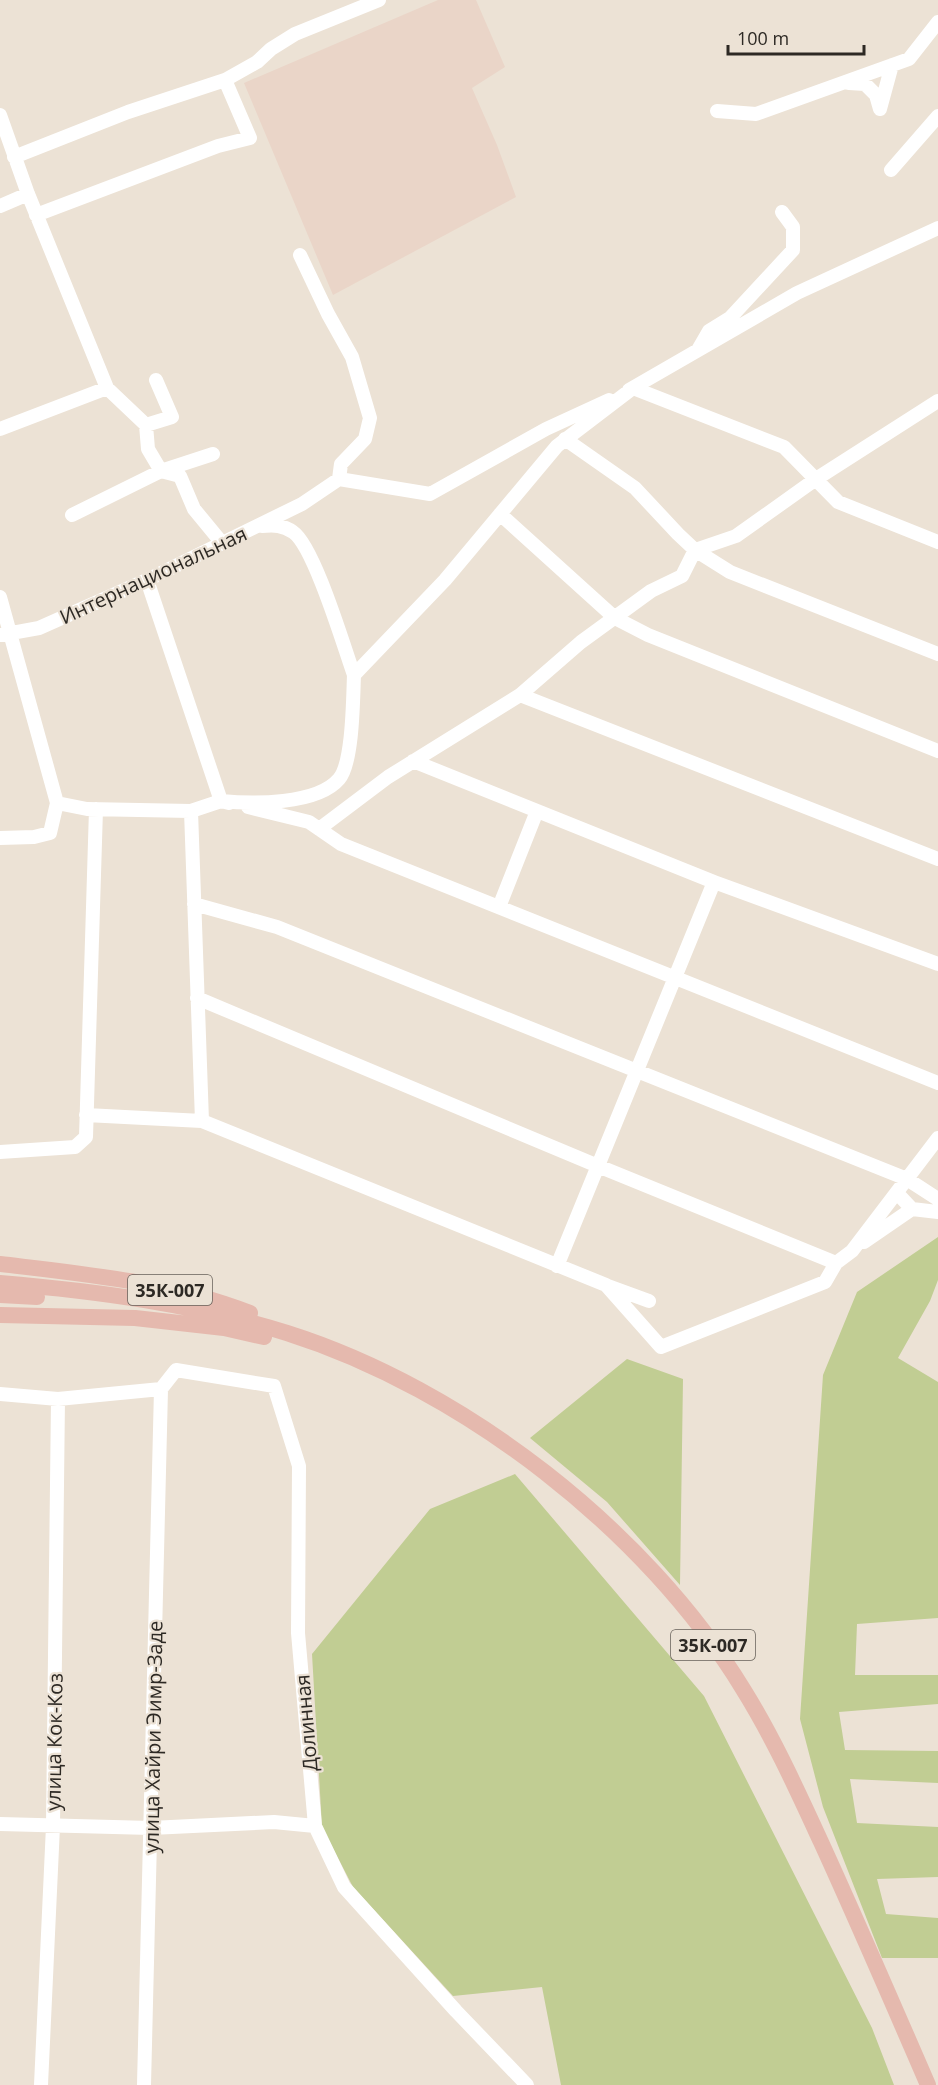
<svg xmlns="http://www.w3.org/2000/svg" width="938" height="2085" font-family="'Open Sans',sans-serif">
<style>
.industrial{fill:#ead5c8}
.green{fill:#c1cd93}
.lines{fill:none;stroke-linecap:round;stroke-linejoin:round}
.minor{stroke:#fff;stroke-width:14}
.major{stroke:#e5b9ae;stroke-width:16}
.labels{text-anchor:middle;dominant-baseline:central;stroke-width:4.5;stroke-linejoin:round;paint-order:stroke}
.shield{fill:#ece2d5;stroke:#666059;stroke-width:1.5}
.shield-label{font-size:18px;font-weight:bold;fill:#2d2924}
.street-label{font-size:20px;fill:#2d2924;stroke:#ece2d5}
</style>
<rect width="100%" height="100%" fill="#ece2d5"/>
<!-- industrial -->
<path class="industrial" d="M438,0H476L505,67L472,88L497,145L516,197L333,295L244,83Z"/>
<!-- green -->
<path class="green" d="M938,1237V1280L930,1301L898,1358L938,1382V1618L857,1624L855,1675H938V1704L839,1712L845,1750L938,1751V1783L850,1779L857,1823L938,1827V1877L877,1879L886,1914L938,1918V1958H882L823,1807L800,1719L823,1375L857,1292Z
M627,1359L683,1379L680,1585L607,1502L530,1438Z
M515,1474L704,1696L872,2028L894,2085H561L542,1987L453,1996L353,1887L322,1827L312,1654L430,1509Z"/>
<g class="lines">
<!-- minor -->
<path class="minor" d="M849,83L865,84L876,95L880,109
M880,109L892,65
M717,111L756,114L909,59L938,22
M0,115L28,194L107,388L0,429
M14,157L128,112L225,80
M891,170L938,116
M0,206L28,194
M36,215L218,146L250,138L225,80L257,62L271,49L295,34L379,0
M300,255L328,314L352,357L370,418L365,439L341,464L339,479
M698,350L709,331L730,318L793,250V227L782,212
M107,388L146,425L148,449L161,471L180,476L194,509L222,543
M629,390L797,293L938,228
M146,425L172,417L156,380
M565,439L635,488L678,534L695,550L730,572L938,654
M500,514L615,618L648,635L938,751
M72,515L161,471L213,454
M262,526C274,525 283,525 293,532C314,546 344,647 354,675
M147,580L221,801C252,804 317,805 339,779C353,763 353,698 354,675L445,580L557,446L633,388L784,447L838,502L938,542
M0,597L57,803L50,833L34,837L0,838
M0,635L39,628L147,580L302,504L339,479L430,494L546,429L609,400
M520,695L938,859
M413,761L714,882L938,964
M57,803L87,809L191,811L221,801L229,803
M248,807L309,822L341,844L938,1083
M191,811L202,1121L606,1285L661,1347L825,1282L836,1263L852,1251L938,1138
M319,829L388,777L520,695L581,642L651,591L682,576L695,550L736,536L816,479L938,401
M194,904L277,927L907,1179L938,1199
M499,907L537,811
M197,998L598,1166L836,1263
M86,1115L202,1121
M0,1152L75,1147L86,1137L96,809
M897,1193L912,1209L938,1212
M864,1242L912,1209
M557,1266L714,882
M608,1286L649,1301
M0,1394L58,1399L161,1389L176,1370L274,1386L299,1466L298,1633L315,1826L344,1887L456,2011L527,2085
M0,1824L151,1828L274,1822L315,1826
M41,2085L53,1826L58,1399
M144,2085L161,1389"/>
<!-- major -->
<path class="major" d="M0,1264C84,1274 171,1282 250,1313
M0,1283C95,1291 195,1304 287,1333C464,1389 646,1530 743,1689C773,1737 797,1790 821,1842C858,1923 893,2004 928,2085
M0,1295L37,1297
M0,1315L135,1318L224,1328L264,1337"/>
</g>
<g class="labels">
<!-- shield labels -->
<g class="shield">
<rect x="128" y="1275" width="84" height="30" rx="4.5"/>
<rect x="671" y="1630" width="84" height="30" rx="4.5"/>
</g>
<g class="shield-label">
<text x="170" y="1290">35К-007</text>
<text x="713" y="1645">35К-007</text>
</g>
<!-- street labels -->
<g class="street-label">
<text transform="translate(153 575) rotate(-25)">Интернациональная</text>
<text transform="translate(306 1723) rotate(-95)">Долинная</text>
<text transform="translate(153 1737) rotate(-89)">улица Хайри Эимр-Заде</text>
<text transform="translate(54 1742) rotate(-89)">улица Кок-Коз</text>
</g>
</g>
<!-- scale -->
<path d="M728 45v9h136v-9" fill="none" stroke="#2d2924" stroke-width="3"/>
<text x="737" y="45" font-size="18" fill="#2d2924" stroke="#ece2d5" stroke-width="4.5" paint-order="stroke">100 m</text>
</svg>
